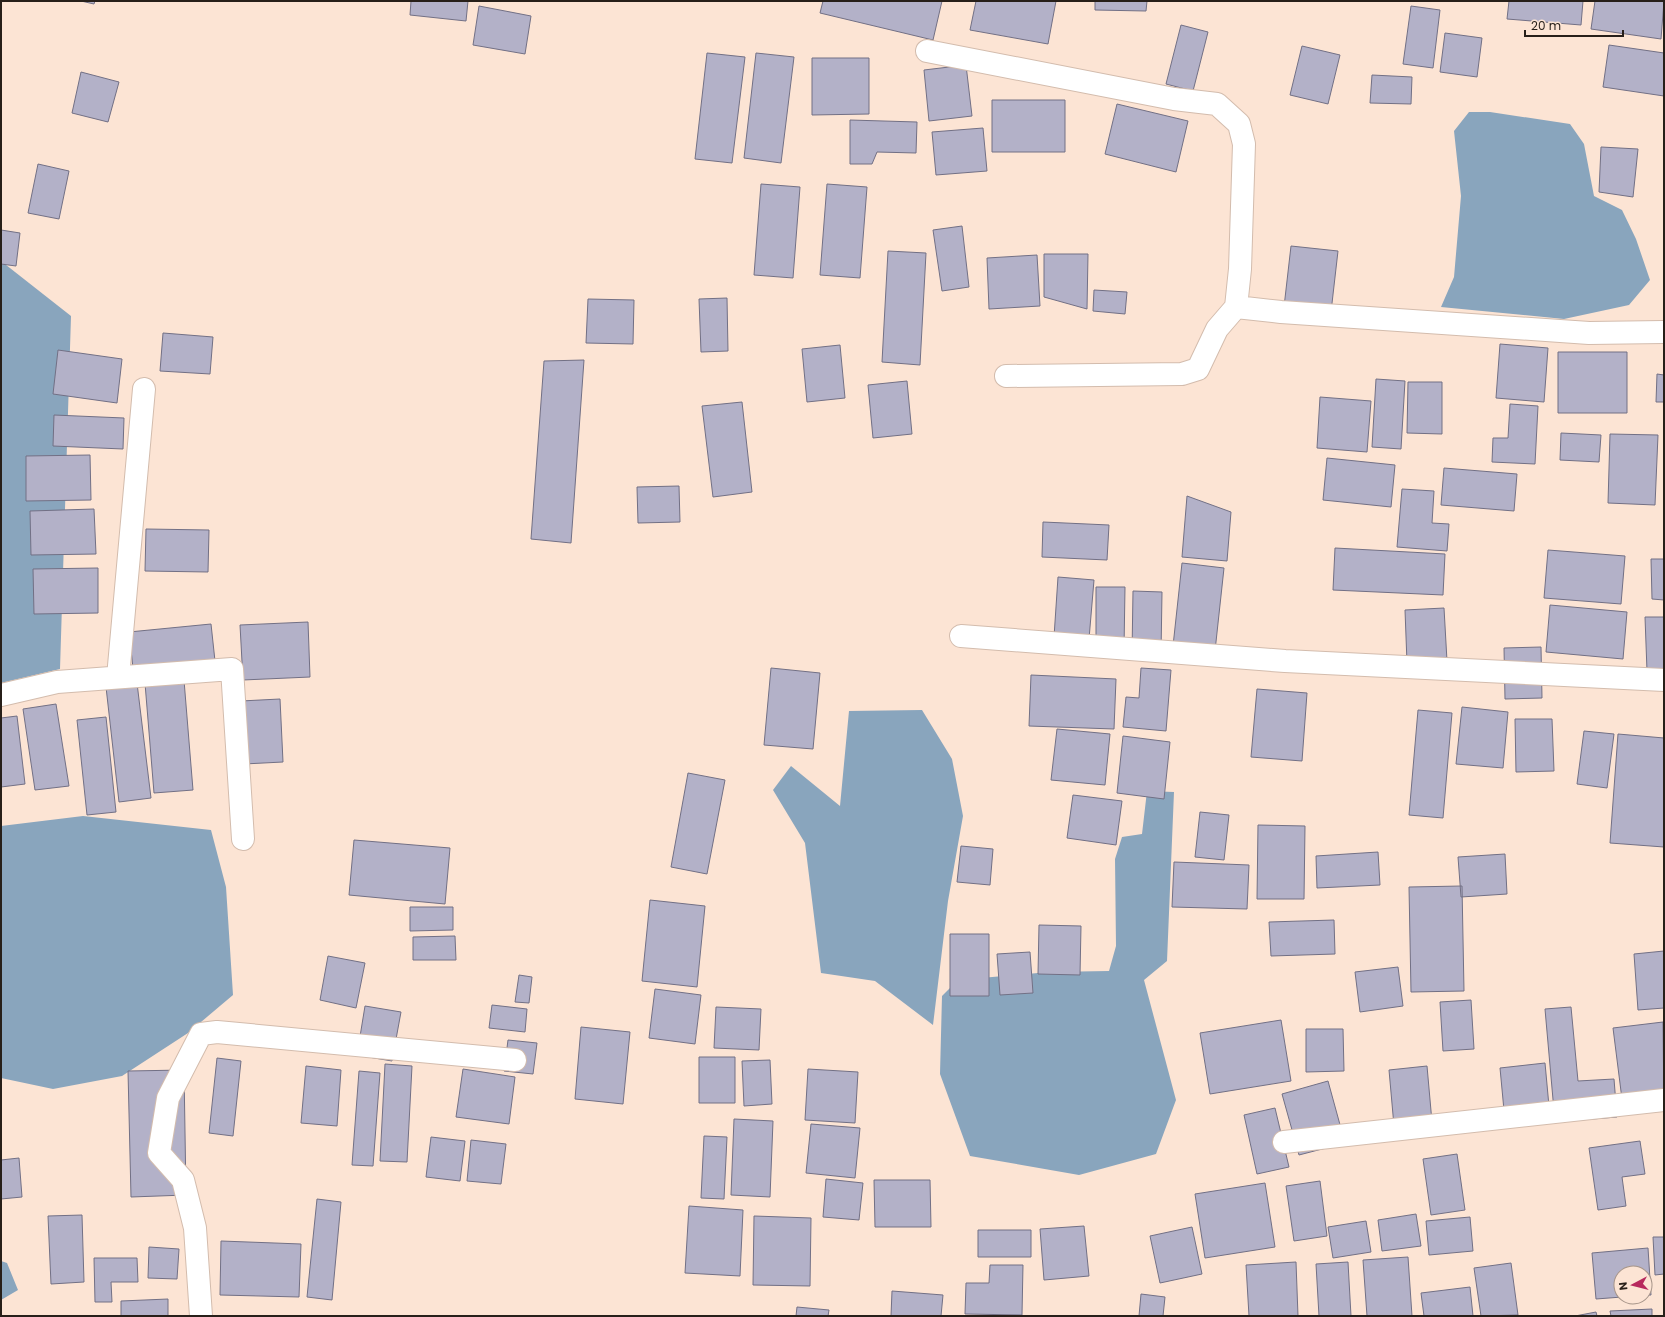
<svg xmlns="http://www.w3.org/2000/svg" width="1665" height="1317" font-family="Poppins,sans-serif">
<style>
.water{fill:#89a5bd}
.building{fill:#b3b1c8;stroke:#727085}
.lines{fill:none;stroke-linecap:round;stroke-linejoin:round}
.minor-casing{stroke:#d3bcad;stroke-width:24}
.minor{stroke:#fff;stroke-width:22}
</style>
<rect width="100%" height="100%" fill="#fce4d4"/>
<!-- water -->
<path class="water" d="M1469,112H1490L1570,124L1584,144L1594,196L1622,210L1636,239L1650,280L1629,305L1564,319L1441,307L1454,277L1461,196L1454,131Z
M1,261L71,316L60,669L1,683Z
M922,710L952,759L963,816L948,901L933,1025L875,981L821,973L805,843L773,790L791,766L840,806L849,711Z
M1147,791L1174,792L1167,961L1144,980L1176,1100L1156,1154L1079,1175L970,1156L940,1074L942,996L958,980L1049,972L1109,971L1116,946L1115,859L1122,837L1142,834Z
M83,816L211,830L226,887L233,995L188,1033L122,1076L53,1089L1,1078V826Z
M1,1261L7,1263L18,1290L1,1300Z"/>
<!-- building -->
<path class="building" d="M81,1H95L94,4Z
M411,1H468L466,21L410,15Z
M823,1H942L933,40L820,13Z
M976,1H1056L1048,44L970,30Z
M1095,1H1147L1146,11L1095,10Z
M1509,1H1583L1581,25L1507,19Z
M1595,1H1664L1661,39L1591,29Z
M479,6L531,16L525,54L473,45Z
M1411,6L1440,10L1433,68L1403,64Z
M1181,25L1208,32L1193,91L1166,84Z
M1445,33L1482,38L1477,77L1440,72Z
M1609,45L1664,53V96L1603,87Z
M1302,46L1340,55L1328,104L1290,95Z
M707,53L745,57L732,163L695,159Z
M756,53L794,57L781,163L744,158Z
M812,58H869V114L812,115Z
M966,65L972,116L929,121L924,70Z
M81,72L119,82L108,122L72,113Z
M1372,75L1412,77L1411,104L1370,103Z
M992,100H1065V152H992Z
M1117,104L1188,121L1176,172L1105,154Z
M850,120L917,122L916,153L877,152L872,164H850Z
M983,128L987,171L936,175L932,132Z
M1601,147L1638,149L1633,197L1599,192Z
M38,164L69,171L59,219L28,213Z
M761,184L800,187L793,278L754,275Z
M827,184L867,187L860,278L820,275Z
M962,226L969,287L942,291L933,230Z
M1,230L20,233L16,266L1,264Z
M1291,246L1338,251L1331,312L1284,307Z
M888,251L926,253L920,365L882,362Z
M1044,254H1088L1087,309L1044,297Z
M1037,255L1040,306L989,309L987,258Z
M1094,290L1127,292L1125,314L1093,311Z
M727,298L728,351L701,352L699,299Z
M588,299L634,300L633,344L586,343Z
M163,333L213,337L210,374L160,371Z
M1500,344L1548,348L1544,402L1496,398Z
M840,345L845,398L807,402L802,349Z
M58,350L122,359L117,403L53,394Z
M1558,352H1627V413H1558Z
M584,360L571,543L531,539L544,361Z
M1657,374L1664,375V402H1656Z
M1376,379L1405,381L1401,449L1372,447Z
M907,381L912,434L873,438L868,385Z
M1408,382H1442V434L1407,433Z
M1320,397L1371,401L1367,452L1317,448Z
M742,402L752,492L713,497L702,406Z
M1510,404L1538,406L1535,464L1492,462L1493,438H1508Z
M54,415L124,418L123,449L53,446Z
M1561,433L1601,435L1599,462L1560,460Z
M1610,434L1658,435L1655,505L1608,503Z
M90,455L91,500L26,501V456Z
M1327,458L1395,465L1391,507L1323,500Z
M1444,468L1517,474L1514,511L1441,505Z
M679,486L680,522L638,523L637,487Z
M1402,489L1434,491L1432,523L1449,524L1447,551L1397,547Z
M1187,496L1231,512L1227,561L1182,557Z
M94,509L96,554L31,555L30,511Z
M1043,522L1109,525L1107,560L1042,557Z
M146,529L209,530L208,572L145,571Z
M1335,548L1445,554L1443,595L1333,590Z
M1548,550L1625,556L1621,604L1544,598Z
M1651,559H1664V600L1652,599Z
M1182,563L1224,568L1215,651L1173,646Z
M98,568V613L34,614L33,569Z
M1058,577L1094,580L1089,639L1054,637Z
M1096,587H1125L1124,649H1096Z
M1133,591L1162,592L1161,654H1132Z
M1550,605L1627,612L1623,659L1546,652Z
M1444,608L1447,661L1407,663L1405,610Z
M1645,617H1664V670L1647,671Z
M308,622L310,677L243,680L240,625Z
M211,624L215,661L133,668L129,632Z
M1541,647L1542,698L1505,699L1504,648Z
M183,668L193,790L154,793L144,671Z
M771,668L820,673L813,749L764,745Z
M1141,668L1171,670L1166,731L1123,727L1126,697L1139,698Z
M1031,675L1116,679L1114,729L1029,726Z
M137,683L151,798L119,802L106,687Z
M1257,689L1307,693L1302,761L1251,757Z
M280,699L283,762L244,764L241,701Z
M56,704L69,786L35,790L23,709Z
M1462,707L1508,712L1503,768L1456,764Z
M1418,710L1452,713L1443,818L1409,815Z
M17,716L25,784L1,787V718Z
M106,717L116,812L87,815L77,720Z
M1515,719H1552L1554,771L1516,772Z
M1057,729L1110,734L1105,785L1051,780Z
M1584,731L1614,734L1607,788L1577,784Z
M1618,734L1664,738V847L1610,843Z
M1123,736L1170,742L1164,799L1117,793Z
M688,773L725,780L707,874L671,867Z
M1073,795L1122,801L1116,845L1067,838Z
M1200,812L1229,815L1224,860L1195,857Z
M1258,825L1305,826L1304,899H1257Z
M354,840L450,848L445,904L349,895Z
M961,846L993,849L990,885L957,882Z
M1378,852L1380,885L1317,888L1316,856Z
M1505,854L1507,894L1461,897L1458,857Z
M1174,862L1249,865L1247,909L1172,907Z
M1462,886L1464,991L1411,992L1409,887Z
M650,900L705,906L697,987L642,981Z
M410,907H453V930L410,931Z
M1334,920L1335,954L1271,956L1269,922Z
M1039,925L1081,926L1080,975L1038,974Z
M950,934H989V996H950Z
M455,936L456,960H413V937Z
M1664,951V1008L1638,1010L1634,954Z
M1030,952L1033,993L1000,995L997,954Z
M328,956L365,963L356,1008L320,1000Z
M1398,967L1403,1006L1360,1012L1355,972Z
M519,975L532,977L529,1003L515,1002Z
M655,989L701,995L695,1044L649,1038Z
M1471,1000L1474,1049L1443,1051L1440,1002Z
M492,1005L527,1009L525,1032L489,1028Z
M365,1006L401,1012L392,1061L357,1055Z
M716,1007L761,1009L759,1050L714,1048Z
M1571,1007L1578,1081L1614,1079L1617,1117L1555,1122L1545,1009Z
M1281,1020L1291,1081L1210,1094L1200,1033Z
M1663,1022L1664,1110L1624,1115L1613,1028Z
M581,1027L630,1032L623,1104L575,1099Z
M1306,1029H1343L1344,1071L1306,1072Z
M508,1040L537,1043L533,1074L504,1071Z
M699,1057H735V1103H699Z
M217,1058L241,1061L233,1136L209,1133Z
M770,1060L772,1104L744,1106L742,1061Z
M1545,1063L1550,1117L1505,1121L1500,1068Z
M385,1064L412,1066L407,1162L380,1161Z
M306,1066L341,1070L337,1126L301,1123Z
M1427,1066L1432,1122L1394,1126L1389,1070Z
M463,1069L515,1077L509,1124L456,1117Z
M808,1069L858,1072L855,1123L805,1120Z
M184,1070L186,1195L131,1197L128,1071Z
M359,1071L380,1073L373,1166L352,1165Z
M1328,1081L1345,1143L1299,1155L1282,1094Z
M1275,1108L1289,1167L1257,1174L1244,1115Z
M734,1119L773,1121L770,1197L731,1195Z
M811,1124L860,1128L855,1178L806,1173Z
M704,1136L727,1137L724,1199L701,1198Z
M431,1137L465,1141L460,1181L426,1177Z
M471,1140L506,1144L501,1184L467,1181Z
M1640,1141L1645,1174L1622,1177L1626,1206L1598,1210L1589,1148Z
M1457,1154L1465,1210L1431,1215L1423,1159Z
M19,1158L22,1197L1,1199V1160Z
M826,1179L863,1183L859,1220L823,1217Z
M874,1180H930L931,1227H875Z
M1320,1181L1327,1236L1294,1241L1286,1186Z
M1265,1183L1275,1247L1205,1258L1195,1194Z
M317,1199L341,1202L332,1300L307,1297Z
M689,1206L743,1210L740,1276L685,1273Z
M1416,1214L1421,1246L1382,1251L1378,1220Z
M82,1215L84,1282L51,1284L48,1216Z
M754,1216L811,1218L810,1286L753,1285Z
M1470,1217L1473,1251L1429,1255L1426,1221Z
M1366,1221L1371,1252L1333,1258L1328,1227Z
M1084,1226L1089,1276L1044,1280L1040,1229Z
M1192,1227L1202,1274L1160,1283L1150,1236Z
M978,1230H1031V1257H978Z
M1653,1237H1664V1274L1655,1275Z
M221,1241L301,1244L299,1297L220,1295Z
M149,1247L179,1249L177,1279L148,1278Z
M1648,1248L1651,1295H1645V1273H1621L1622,1297L1596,1299L1592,1253Z
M1408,1257L1412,1316H1367L1363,1260Z
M94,1258H137L138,1282H111L112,1302H95Z
M1296,1262L1298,1316H1249L1246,1265Z
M1348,1262L1351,1316H1319L1316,1264Z
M1511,1263L1518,1315L1481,1316L1474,1268Z
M990,1265H1023L1022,1315L965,1314L966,1283H989Z
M1470,1287L1473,1316H1424L1421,1293Z
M892,1291L943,1295L941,1316H891Z
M1141,1294L1165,1297L1163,1316H1139Z
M168,1299V1316H121V1301Z
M797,1307L829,1310L828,1316H796Z
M1652,1309V1316H1611L1610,1311Z
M1596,1312L1597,1316H1575Z"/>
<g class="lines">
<!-- minor casing -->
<g class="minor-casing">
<path id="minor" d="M927,51L1174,99L1217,104L1239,124L1244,144L1240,269L1236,307L1281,312L1589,333L1664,332
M1006,376L1182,374L1198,369L1217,329L1236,307
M961,636L1285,661L1664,680
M118,677L144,389
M1,695L57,682L232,669L243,839
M1284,1142L1664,1100
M201,1316L195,1228L183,1180L159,1153L168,1098L201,1034L217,1032L515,1060"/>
</g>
<!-- minor -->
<use href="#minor" class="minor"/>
</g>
<!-- border -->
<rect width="1665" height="1317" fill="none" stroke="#271f19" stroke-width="4"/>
<!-- north arrow -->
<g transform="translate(1633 1285) rotate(263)"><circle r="19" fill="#fce4d4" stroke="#a79589"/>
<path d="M0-3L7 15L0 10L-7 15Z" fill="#b7295d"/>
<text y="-6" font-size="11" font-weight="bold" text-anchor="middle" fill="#271f19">N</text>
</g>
<!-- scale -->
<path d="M1525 30v6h98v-6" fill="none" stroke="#271f19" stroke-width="2"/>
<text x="1531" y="30" font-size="12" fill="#271f19" stroke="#fce4d4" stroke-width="3" paint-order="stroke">20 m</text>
</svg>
